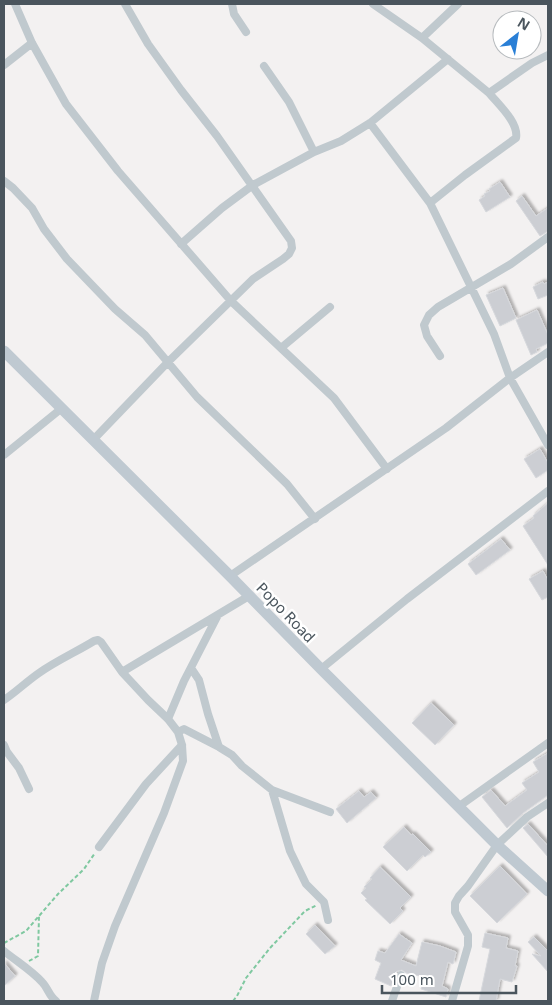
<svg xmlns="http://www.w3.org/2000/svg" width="552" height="1005" font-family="'Noto Sans',sans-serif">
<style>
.building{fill:#ccced3;stroke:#d6d8dc;filter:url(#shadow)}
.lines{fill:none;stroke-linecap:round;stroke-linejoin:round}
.path{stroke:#7fc8a0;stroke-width:2;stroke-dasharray:4 2.5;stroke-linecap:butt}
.minor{stroke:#c0c9ce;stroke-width:8}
.secondary{stroke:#bfc9d1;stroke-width:11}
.labels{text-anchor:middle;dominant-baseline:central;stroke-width:5;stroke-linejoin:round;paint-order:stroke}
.street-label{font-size:15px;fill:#4a555d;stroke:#fff}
</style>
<defs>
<filter id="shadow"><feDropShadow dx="2.5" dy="-2.5" stdDeviation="1" flood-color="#0004"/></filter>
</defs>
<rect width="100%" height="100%" fill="#f3f1f1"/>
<!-- building -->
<path class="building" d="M500,182L510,197L486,212L479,200L485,196L484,194L490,191L489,189Z
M522,196L536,216L548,208V231L540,236L516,201Z
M543,282L544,284L548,282V295L538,299L533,287Z
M503,288L516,318L500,326L486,295Z
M537,310L548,335V343L536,349L537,352L531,355L516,320Z
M540,449L548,463V470L536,478L524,459Z
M548,503V565L523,526L534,518L533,516Z
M501,539L510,550L476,575L468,564Z
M543,571L548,580V597L542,600L529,579Z
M431,703L454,725L435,745L412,723Z
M548,753V795L523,813L507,828L482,797L491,790L505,806L527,790L522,783L539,772L533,762Z
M359,791L364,797L371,792L376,798L347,823L336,809Z
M528,824L548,846V857L523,828Z
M404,827L411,835L413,834L431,852L425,857L423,855L407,871L383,847Z
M500,866L527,894L497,923L470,896Z
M380,867L411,897L400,908L403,911L390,924L365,900L367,899L361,893L366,888L364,887L372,879L370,878Z
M315,925L335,946L325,954L306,934Z
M485,933L508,938L506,948L518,951L515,966H517L512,982L500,979L496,1001H479L490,949L482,947Z
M399,934L412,943L401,960L416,966L422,942L440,946L456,952L453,964L448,962L442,986L448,989L446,997L421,989L425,977L406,973L402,970L397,971L391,986L375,979L381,963L375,960L378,951L385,953Z
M534,937L548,951V972L532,954L541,956L528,942Z
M4,963L15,976L4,986Z"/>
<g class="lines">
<!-- path -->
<path class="path" d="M4,943L26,931L58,894L84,869L95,853
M29,961L38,956L39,916
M233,1001L237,996L246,978L270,948L305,911L317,905"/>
<!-- minor -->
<path class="minor" d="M15,4L32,43L66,104L118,171L231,301L334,398L387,469
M232,4L234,14L246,32
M373,4L422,38L489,93L532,63L548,55
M422,38L458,4
M4,65L32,43
M264,66L289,102L314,152
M370,123L430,203L494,334L510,378L548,445
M4,181L13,188L32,208L44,229L67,259L115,309L145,335L197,397L287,484L315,519
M430,203L465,175L516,138C519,123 499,105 489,93
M181,244L222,208L253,185L314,152L341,141L370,123L448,59
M281,348L330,307
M440,356L427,336L424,325L429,315L438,307L511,264L548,237
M93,440L168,362L253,279L283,259L289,254L292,248L291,241L217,136L181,90L148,44L125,4
M4,455L62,408
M230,576L446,428L510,378L548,352
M191,668L199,680L208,714L219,747
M321,669L407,599L548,491
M122,672L249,596
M4,700C16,692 26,682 39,673C56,661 76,652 94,641L98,640L101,642L122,672L148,700L168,719L178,732L182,745L183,761L164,813L115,926L102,963L94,1001
M168,719L184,681L218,615
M178,732L184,729L219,747L232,755L242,766L272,790L330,812
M4,745L7,752L19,768L29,789
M272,790L290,851L306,884L324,902L328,920
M458,807L548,743
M99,847L146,784L182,745
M4,951C16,961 31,970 42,982C48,988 49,996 56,1001
M392,1001L401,975
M452,1001L468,946V935L455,912V903L459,896L468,886L497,845L527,817L548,803"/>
<!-- secondary -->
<path class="secondary" d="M4,351L230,576L321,669L497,845L548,891"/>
</g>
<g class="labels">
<!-- street labels -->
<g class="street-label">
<text transform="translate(286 612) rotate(46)">Popo Road</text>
</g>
</g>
<!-- border -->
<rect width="552" height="1005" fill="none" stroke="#4a555d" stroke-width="10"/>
<!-- north arrow -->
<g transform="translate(517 35) rotate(31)"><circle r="24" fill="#ffffff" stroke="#b7bbbe"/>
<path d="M0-4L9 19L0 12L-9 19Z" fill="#297fd6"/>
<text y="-8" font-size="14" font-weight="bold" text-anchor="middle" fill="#4a555d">N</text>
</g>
<!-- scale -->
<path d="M382 985v8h134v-8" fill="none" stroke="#4a555d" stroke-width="2.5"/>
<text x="390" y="985" font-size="15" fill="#4a555d" stroke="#ffffff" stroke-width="4" paint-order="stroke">100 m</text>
</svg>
